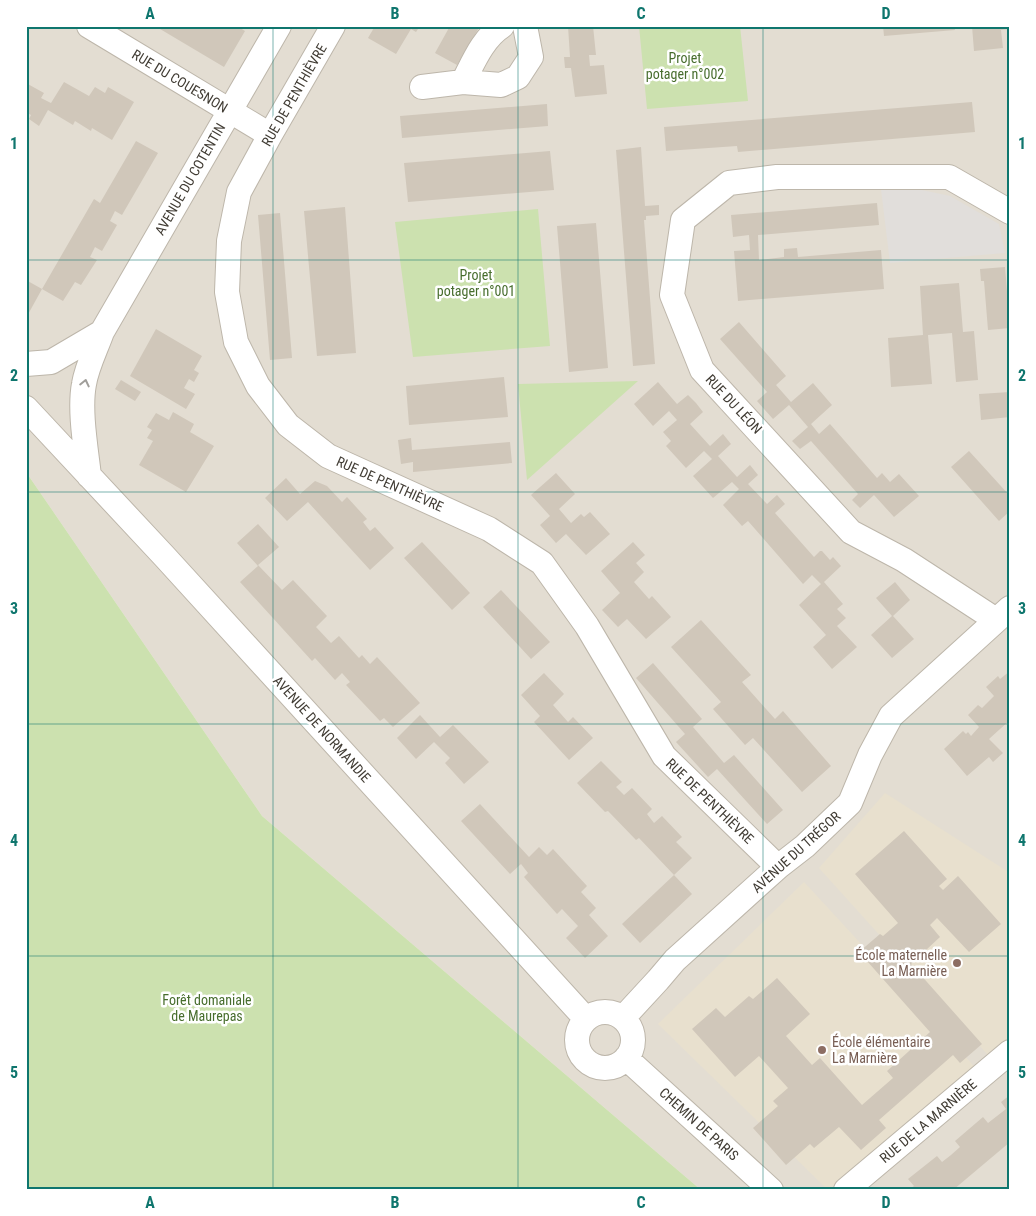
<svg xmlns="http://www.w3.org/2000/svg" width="1036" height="1216" font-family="'Roboto Condensed',sans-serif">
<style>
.residential{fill:#e3ddd2}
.education{fill:#e8e0ce}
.green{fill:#cce1af}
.parking{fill:#e1dedb}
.building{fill:#d0c7ba}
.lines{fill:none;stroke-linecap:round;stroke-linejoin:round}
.minor-casing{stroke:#bdb6aa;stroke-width:26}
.minor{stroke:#fff;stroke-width:24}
.oneway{stroke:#a09e9a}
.grid{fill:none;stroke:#0f766e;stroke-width:1;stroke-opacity:0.55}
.education-dot{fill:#8d6e63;stroke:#fff;stroke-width:2}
.labels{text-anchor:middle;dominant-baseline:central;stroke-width:5;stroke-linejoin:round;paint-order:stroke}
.park-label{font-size:14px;fill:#476d2d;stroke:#fff}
.street-label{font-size:14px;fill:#413c34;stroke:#fff}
.education-label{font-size:14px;fill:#785e54;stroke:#fff;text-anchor:end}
.neatline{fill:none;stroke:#0f766e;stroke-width:2}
.grid-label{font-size:16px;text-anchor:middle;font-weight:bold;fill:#0f766e}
</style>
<rect width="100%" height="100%" fill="#f0ece3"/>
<!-- residential -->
<path class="residential" d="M26,26H1010V1190H701L262,816L26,472Z"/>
<!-- education -->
<path class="education" d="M885,793L1010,873V1052L997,1065L819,868Z
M804,882L983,1076L848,1190H828L658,1024Z"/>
<!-- green -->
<path class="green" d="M639,26H740L748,101L647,109Z
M538,209L550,346L413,357L395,222Z
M638,381L527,480L518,384Z
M26,472L262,816L701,1190H26Z"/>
<!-- parking -->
<path class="parking" d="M880,181L950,196L999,224L1005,253L890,263Z"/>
<!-- building -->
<path class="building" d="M155,26H237L245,31L224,67Z
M375,26H420L416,32L411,29L396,54L368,38Z
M450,26H480L457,65L435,53Z
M568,26H593L596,55H589L590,66L604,65L607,94L575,97L571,68H565L564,57H570Z
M883,26H954L955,30L884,36Z
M972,26H1010V29L1001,30L1003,48L974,51Z
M64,82L89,96L95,87L105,93L108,87L134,102L112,140L92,128L91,131L75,121L73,125L48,110L39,126L29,119L31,115L26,112V83L44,93L41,98L51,103Z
M972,102L975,132L738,152L737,146L666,151L664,127Z
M547,104L548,126L402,138L400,116Z
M136,141L158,153L122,215L115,211L110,221L117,225L102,251L95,247L90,257L97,260L81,285L75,282L63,301L42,289L94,199L100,203Z
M641,147L645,206L659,205V215L646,216V220H644L655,364L633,366L616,150Z
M550,151L554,190L408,202L404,163Z
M877,203L879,225L758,235L759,260L784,257V249L797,248L798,257L881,250L884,289L738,301L734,251L750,250L749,235L733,237L731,215Z
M345,207L356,353L317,356L304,211Z
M280,213L292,358L270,360L258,215Z
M596,223L608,368L569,372L557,226Z
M1005,267L1010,328L988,330L984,281H981L980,269Z
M26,280L42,289L26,318Z
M959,283L963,332L974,331L978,380L956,382L952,333L928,335L932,384L891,387L888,338L923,335L920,286Z
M739,322L786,376L776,385L791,402L813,383L832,405L811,424L819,434L830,424L877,478L882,473L890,482L899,474L919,496L894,517L874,495L860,508L852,500L858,494L811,441L800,449L792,441L808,427L789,405L773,419L757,401L767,392L720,339Z
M156,329L202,356L194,370L199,373L194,382L189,379L184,388L195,394L186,409L130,376Z
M504,377L508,417L409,425L406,386Z
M121,380L141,392L135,401L115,389Z
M658,382L677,404L688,395L696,403L703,412L690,424L710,446L723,434L731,444L718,456L737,477L750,465L758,475L748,484L767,504L777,495L785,504L775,513L814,557L820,551H822L830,560L833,557L841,566L824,582L843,604L837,609L846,618L837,626L857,647L832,669L813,647L826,635L799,605L821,584L812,575L803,584L748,521L742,526L723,505L739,489L732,482L713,498L693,476L712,459L704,451L686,468L666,446L671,441L663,432L677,420L669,411L653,426L634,404Z
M1010,392V417L981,420L979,394Z
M173,412L194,424L190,432L214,446L186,492L139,465L153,441L147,438L152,430L147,427L156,413L169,420Z
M411,438L412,450L510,442L512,463L413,472V462L401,464L398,440Z
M969,451L1010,496V511L999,521L951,467Z
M556,473L575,494L559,509L571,523L581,514L584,517L590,512L610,534L586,555L566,534L556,543L540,525L550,516L531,495Z
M286,478L300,494L315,481L327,486L342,502L347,497L367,519L363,522L370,531L375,527L394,548L370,570L308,502L287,521L265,498Z
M258,524L279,547L258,565L282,590L293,580L327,616L316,627L331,643L339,636L359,658L362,655L370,664L377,657L420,703L393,727L384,718L380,721L346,685L350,682L342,673L335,680L315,658L312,661L240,582L258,566L237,543Z
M422,542L470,593L452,610L404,558Z
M633,542L645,555L636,563L644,572L634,582L649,599L652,596L671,617L646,639L627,619L618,627L602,610L620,593L601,571Z
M895,582L910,600L893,616L914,639L892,658L871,635L892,616L876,598Z
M501,590L550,642L531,659L483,607Z
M701,620L751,675L742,682L775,719L783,711L831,766L802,792L753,738L745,745L713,709L721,702L671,647Z
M653,663L702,719L693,727L724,763L734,755L783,810L767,824L717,769L708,777L676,742L685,734L636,678Z
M1010,671V708L1008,710L1010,712V720L989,739L1003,753L993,762L989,757L967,776L944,749L963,731L966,734L968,732L971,736L979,727L968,715L978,705L982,708L994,696L986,687L998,676L1000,679Z
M544,673L564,694L553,705L568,722L573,717L593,738L569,760L534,722L540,716L521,695Z
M420,715L440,737L453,725L489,762L464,784L445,763L450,758L434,742L416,759L397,738Z
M601,761L622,782L616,787L624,795L632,788L652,809L647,814L654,823L662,816L682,837L676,842L692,858L674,875L639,838L636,840L608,811L605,812L577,783Z
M480,804L529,857L539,847L547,855L553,849L587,886L581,892L596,908L589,915L608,936L585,958L566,938L578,926L562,909L557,914L524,877L528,873L521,864L510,874L461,821Z
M904,831L947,879L939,886L943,890L958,876L1001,924L969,952L937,918L930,925L940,937L911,964L982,1044L960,1063L953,1055L879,1120L886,1128L861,1150L839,1127L814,1148L810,1144L786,1165L753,1128L778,1106L773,1101L788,1088L759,1056L735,1077L692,1029L716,1008L725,1017L749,996L753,999L777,978L810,1014L786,1036L812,1065L820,1058L862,1105L893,1078L887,1071L930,1032L859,952L880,934L883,936L898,923L855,874Z
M674,875L692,894L640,943L622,924Z
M1010,1095V1142L953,1190H909L914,1186L908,1179L937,1156L942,1162L951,1155L960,1147L955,1141L983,1117L988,1123L1006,1109L1001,1102Z"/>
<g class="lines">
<!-- minor casing -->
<g class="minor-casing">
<path id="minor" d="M89,26L270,135
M333,26L270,135L239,192L229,241L227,292L236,342L258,386L288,425L328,456L489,529L542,563L587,626L664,756L778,867
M463,82L501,85L518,77L531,57L525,26
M422,87L463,82C473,63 483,38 502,26
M26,364L51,362L102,332
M26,408L165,557L586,1019
M89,476C86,449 79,410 84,384C87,366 96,349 102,332L279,26
M996,620L904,560L851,532L702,370L672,295L683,220L729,183L777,177H949L1010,212
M577 1040a28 28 0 1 1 56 0a28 28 0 1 1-56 0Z
M623,1018L658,980L675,960L778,867L805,846L850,803L870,755L891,716L1010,608
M626,1058L771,1190
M846,1190L1010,1052"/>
</g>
<!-- minor -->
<use href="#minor" class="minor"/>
</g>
<!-- one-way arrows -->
<defs><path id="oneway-chevron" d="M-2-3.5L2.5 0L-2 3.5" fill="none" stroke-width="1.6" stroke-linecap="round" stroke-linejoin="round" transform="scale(1.25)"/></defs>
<use class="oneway" href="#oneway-chevron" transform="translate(85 383) rotate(-77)"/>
<!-- grid -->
<path class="grid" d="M273,26V1190M518,26V1190M763,26V1190M26,260H1010M26,492H1010M26,724H1010M26,956H1010"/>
<!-- markers -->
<g class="education-dot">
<circle cx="957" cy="963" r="5"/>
<circle cx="822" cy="1050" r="5"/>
</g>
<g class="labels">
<!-- park labels -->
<g class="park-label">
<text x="685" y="58">Projet<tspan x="685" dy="16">potager n°002</tspan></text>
<text x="476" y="275">Projet<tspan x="476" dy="16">potager n°001</tspan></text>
<text x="207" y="1000">Forêt domaniale<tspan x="207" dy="16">de Maurepas</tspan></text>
</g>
<!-- street labels -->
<g class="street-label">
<text transform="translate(180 81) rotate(31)">RUE DU COUESNON</text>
<text transform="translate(294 95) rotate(-60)">RUE DE PENTHIÈVRE</text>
<text transform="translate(190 179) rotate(-60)">AVENUE DU COTENTIN</text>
<text transform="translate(734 404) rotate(47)">RUE DU LÉON</text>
<text transform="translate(390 484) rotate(24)">RUE DE PENTHIÈVRE</text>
<text transform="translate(322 729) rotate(48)">AVENUE DE NORMANDIE</text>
<text transform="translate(710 801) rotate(44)">RUE DE PENTHIÈVRE</text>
<text transform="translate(796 852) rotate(-42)">AVENUE DU TRÉGOR</text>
<text transform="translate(928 1121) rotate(-40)">RUE DE LA MARNIÈRE</text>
<text transform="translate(699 1124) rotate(42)">CHEMIN DE PARIS</text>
</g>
<!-- education labels -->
<g class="education-label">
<text x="947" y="955">École maternelle<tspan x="947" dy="16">La Marnière</tspan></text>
<text x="832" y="1042" text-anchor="start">École élémentaire<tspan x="832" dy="16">La Marnière</tspan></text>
</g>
</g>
<!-- border -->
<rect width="1036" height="1216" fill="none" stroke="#ffffff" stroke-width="55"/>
<rect x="28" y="28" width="980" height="1160" class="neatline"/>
<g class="grid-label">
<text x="150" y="19">A</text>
<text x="395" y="19">B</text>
<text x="641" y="19">C</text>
<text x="886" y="19">D</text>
<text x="14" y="149">1</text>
<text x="1022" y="149">1</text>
<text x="14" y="381">2</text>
<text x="1022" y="381">2</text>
<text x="14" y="614">3</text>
<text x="1022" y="614">3</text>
<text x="14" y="846">4</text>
<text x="1022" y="846">4</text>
<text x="14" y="1078">5</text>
<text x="1022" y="1078">5</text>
<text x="150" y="1208">A</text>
<text x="395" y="1208">B</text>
<text x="641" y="1208">C</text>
<text x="886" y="1208">D</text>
</g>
</svg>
